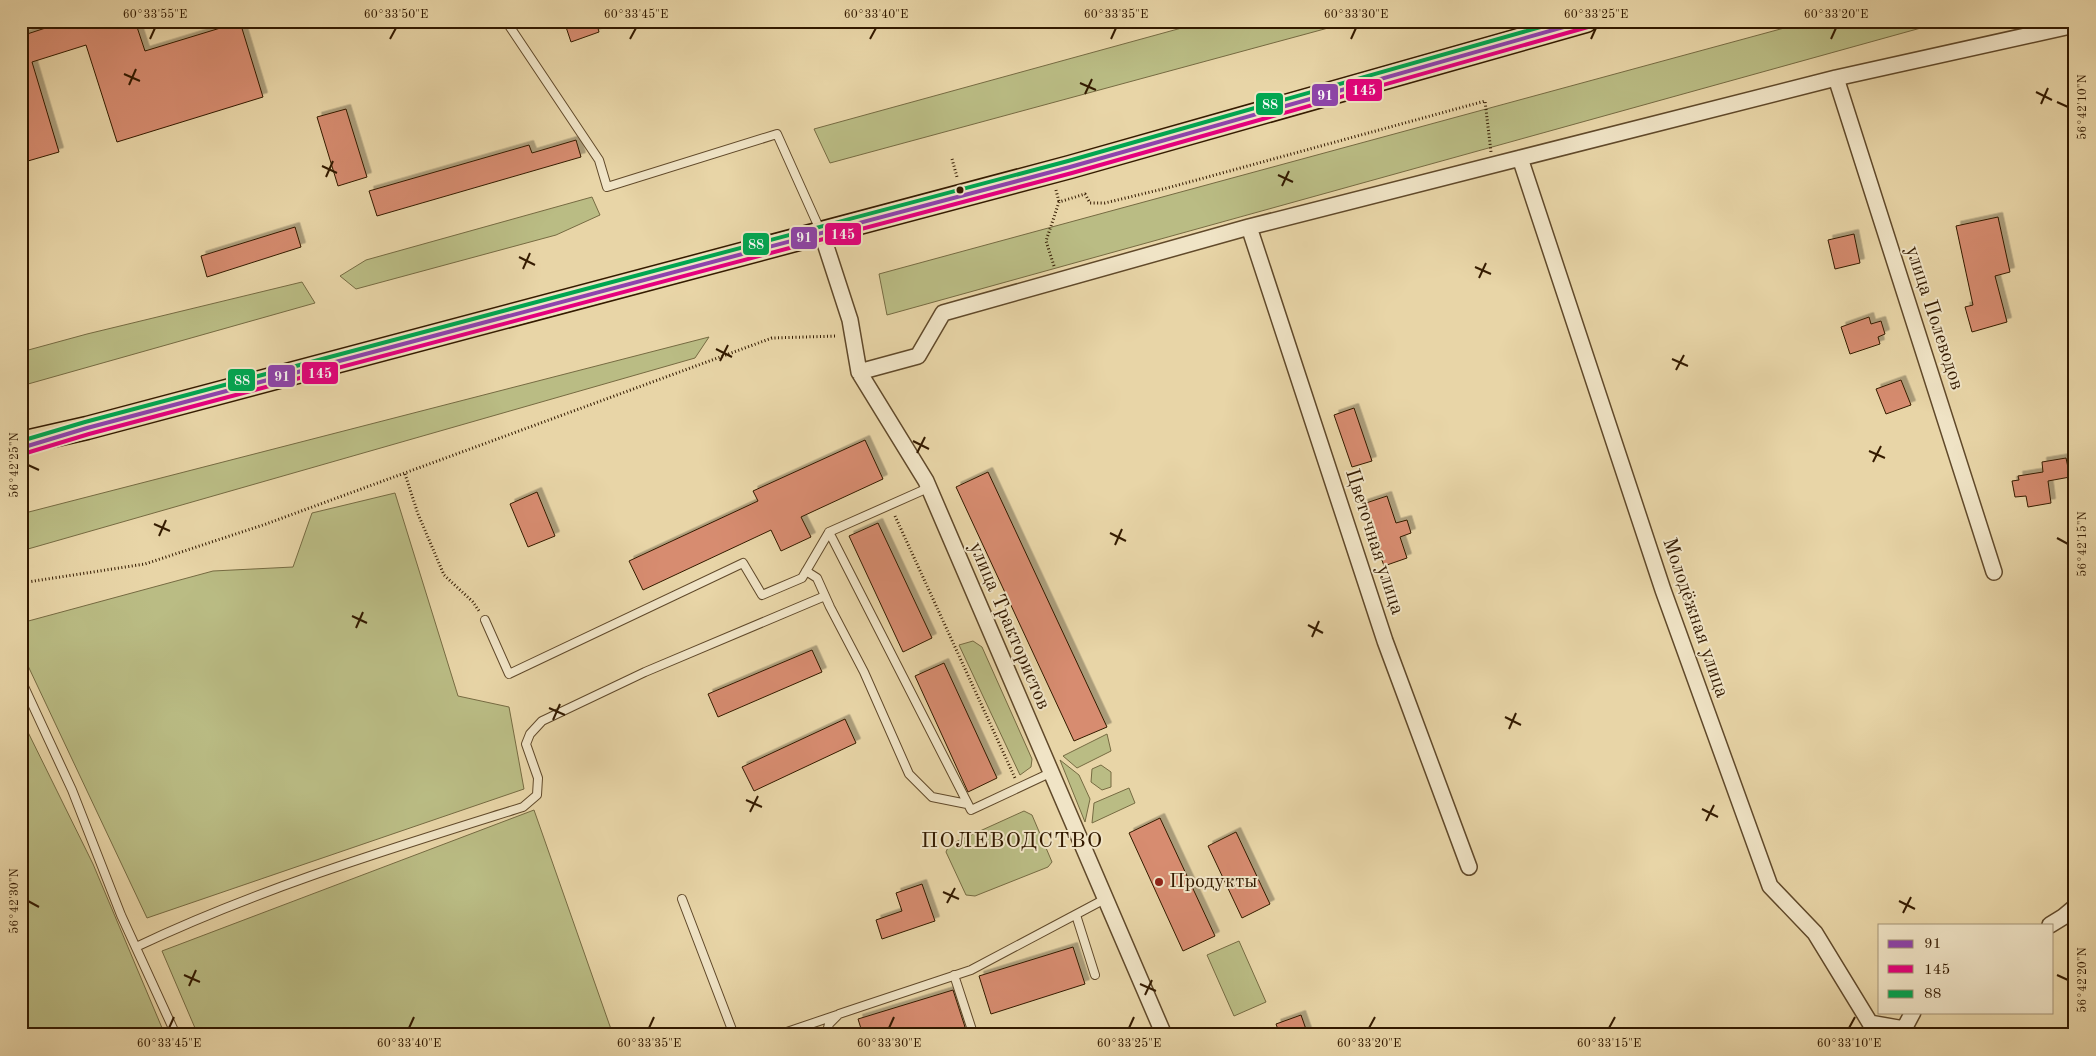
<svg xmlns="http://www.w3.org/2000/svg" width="2096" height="1056" font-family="'Old Standard TT',serif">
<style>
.green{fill:#babc84;stroke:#766b42}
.building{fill:#d78c6f;stroke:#331a00;filter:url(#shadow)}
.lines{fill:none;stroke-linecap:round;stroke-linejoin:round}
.lane-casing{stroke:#60492a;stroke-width:10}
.street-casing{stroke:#60492a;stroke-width:18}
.primary-casing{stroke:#331a00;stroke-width:25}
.path{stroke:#331a00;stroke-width:3;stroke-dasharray:1 2.5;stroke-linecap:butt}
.lane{stroke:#f0e4c6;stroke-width:8}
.street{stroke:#f0e4c6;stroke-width:15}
.primary{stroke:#e8d5a7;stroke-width:22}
.bus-1-casing{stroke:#f0e4c6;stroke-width:8}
.bus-2-casing{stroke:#f0e4c6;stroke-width:8}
.bus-3-casing{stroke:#f0e4c6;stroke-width:8}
.bus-1{stroke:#8e44ad;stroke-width:4}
.bus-2{stroke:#e5007d;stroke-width:4}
.bus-3{stroke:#00a651;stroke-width:4}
.ticks{fill:none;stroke:#331a00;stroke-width:2}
.bus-dot{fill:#331a00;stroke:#f0e4c6;stroke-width:2}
.poi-dot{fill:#8f2418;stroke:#f0e4c6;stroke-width:2}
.labels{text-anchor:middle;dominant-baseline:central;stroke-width:4;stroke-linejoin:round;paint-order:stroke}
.street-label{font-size:20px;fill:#331a00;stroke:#f0e4c6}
.poi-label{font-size:20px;fill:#331a00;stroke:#f0e4c6;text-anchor:start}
.quarter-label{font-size:22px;letter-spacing:1px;fill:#331a00;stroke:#f0e4c6}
.line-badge{stroke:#f0e4c6;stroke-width:2}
.badge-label{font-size:14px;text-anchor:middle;font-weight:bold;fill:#fff}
.neatline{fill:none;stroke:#331a00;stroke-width:2}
.ticks-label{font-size:12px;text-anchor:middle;fill:#331a00}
</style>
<defs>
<filter id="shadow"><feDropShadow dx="4.5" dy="-4.5" stdDeviation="0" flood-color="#0004"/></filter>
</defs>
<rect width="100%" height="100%" fill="#e8d5a7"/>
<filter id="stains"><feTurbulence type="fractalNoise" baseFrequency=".004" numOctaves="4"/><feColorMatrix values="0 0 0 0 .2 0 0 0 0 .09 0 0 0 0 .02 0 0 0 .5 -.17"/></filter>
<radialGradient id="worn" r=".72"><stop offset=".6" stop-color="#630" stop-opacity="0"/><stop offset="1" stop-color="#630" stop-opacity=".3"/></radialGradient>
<!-- green -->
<path class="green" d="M1207,21H1354L830,163L814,129Z
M1810,21H1946L887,315L879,274Z
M592,197L600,215L556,235L356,289L340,276L366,260Z
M302,282L315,303L21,386V352L87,334Z
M709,337L695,358L21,551V514Z
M395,493L458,696L509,707L524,789L147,918L21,651V623L213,571L293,567L312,513Z
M973,641L982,647L1032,759L1031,767L1020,775L959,645Z
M21,718L93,864L165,1035H21Z
M1107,734L1111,751L1077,768L1063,756Z
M1060,760L1079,775L1090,799L1085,822Z
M1101,765L1111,772V787L1102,790L1091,782L1092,769Z
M1129,788L1135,803L1092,823L1094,803Z
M534,810L612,1032L603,1035H198L162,951Z
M1024,811L1032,815L1052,862L1048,867L975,896L966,895L946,852L949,845Z
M1239,941L1266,1002L1234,1016L1207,955Z"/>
<!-- building -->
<path class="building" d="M67,21H135L145,51L240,22L263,97L117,142L86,45L32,62L59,152L21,163V36Z
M564,21H596L599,32L571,42Z
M346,109L367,177L338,186L317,117Z
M576,140L581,157L377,216L369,191L529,145L532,153Z
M1998,217L2010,272L1995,276L2007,322L1972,332L1965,307L1973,305L1956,226Z
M295,227L301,247L207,277L201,256Z
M1854,234L1860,263L1835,269L1828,240Z
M1869,317L1871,324L1881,321L1885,334L1878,337L1880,344L1850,354L1841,327Z
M1901,380L1911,405L1886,414L1876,389Z
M1354,408L1372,461L1352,467L1334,415Z
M865,440L883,479L801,517L811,537L781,551L771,530L643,590L629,561L758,501L753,491Z
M2066,458L2070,477L2048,481L2051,503L2028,507L2026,496L2015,497L2012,481L2019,480L2018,476L2043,472L2042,462Z
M988,472L1107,727L1074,741L956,487Z
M537,492L555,536L528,547L510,504Z
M1387,496L1396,523L1407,520L1411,533L1400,537L1407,558L1384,566L1363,504Z
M878,523L932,638L903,652L849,536Z
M812,650L822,672L718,717L708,694Z
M944,663L997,778L968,792L915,676Z
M845,719L856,743L754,791L742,767Z
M1160,818L1215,936L1183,951L1129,833Z
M1236,832L1270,904L1242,918L1208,846Z
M922,884L935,921L882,939L876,920L902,911L896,893Z
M1073,947L1085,984L991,1014L979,976Z
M953,990L965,1027L941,1035H863L858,1019Z
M1301,1015L1308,1035H1280L1276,1024Z"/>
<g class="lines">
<!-- lane casing -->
<g class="lane-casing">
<path id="lane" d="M506,21L599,160L607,187L777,134L821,232
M928,488L829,532L971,810L1050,773
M806,571L817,578L830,607L864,672L909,774L932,797L967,804
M485,620L509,674L743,563L762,595L802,578L829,532
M21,680L72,790L121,915L176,1035
M682,899L734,1035
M1076,915L1095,975
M136,947C260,888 393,848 523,807L537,795L538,778L526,744L530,734L542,721L645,672L825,596
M954,975L972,1030
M778,1035L837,1015
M826,1035L829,1024L839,1014L971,970L1105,899"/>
</g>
<!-- street casing -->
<g class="street-casing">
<path id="street" d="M1836,78L1994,572
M1520,158L1663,590L1770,886L1815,933L1870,1023L1904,1029L1913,1035
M1249,227L1385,641L1469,867
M822,234L850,320L859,372L926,481L1164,1035
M859,372L918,356L943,313L1249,227L1493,165L1836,78L2075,25
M2050,925L2063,917L2075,907
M1904,1029L1913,1012"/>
</g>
<!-- primary casing -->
<g class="primary-casing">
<path id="primary" d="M21,443L87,428L1070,167L1586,21"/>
</g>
<!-- path -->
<path class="path" d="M952,159L957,177
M1056,190L1059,202
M1054,266L1046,241L1059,202L1085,194L1090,203H1105L1171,187L1485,101L1491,152
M405,474L418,514L444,575L473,602L479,611
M895,516L1015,778
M21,583L145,564L266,524L772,338L837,336"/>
<!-- lane -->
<use href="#lane" class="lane"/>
<!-- street -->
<use href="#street" class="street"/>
<!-- primary -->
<use href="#primary" class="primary"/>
<!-- bus-1 casing -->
<g class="bus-1-casing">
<path id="bus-1" d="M21,448L87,428L1070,167L1585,21"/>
</g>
<!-- bus-2 casing -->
<g class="bus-2-casing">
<path id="bus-2" d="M23,454L89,434L1072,173L1588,27"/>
</g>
<!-- bus-3 casing -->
<g class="bus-3-casing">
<path id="bus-3" d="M21,441L85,422L1068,161L1562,21"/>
</g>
<!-- bus-1 -->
<use href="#bus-1" class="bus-1"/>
<!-- bus-2 -->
<use href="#bus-2" class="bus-2"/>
<!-- bus-3 -->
<use href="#bus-3" class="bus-3"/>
</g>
<!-- ticks -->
<path class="ticks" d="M150,39L155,28M390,39L396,28M630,39L636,28M870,39L876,28M1111,39L1116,28M1351,39L1356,28M1591,39L1596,28M1831,39L1836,28M124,74L140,81M1080,83L1096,90M129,85L136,69M2036,92L2052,100M1085,94L1092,79M2057,102L2068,107M2041,104L2048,88M322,166L337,173M1278,175L1293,182M326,177L333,161M1282,186L1289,171M519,257L535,265M1475,267L1491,274M523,269L530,253M1479,278L1486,263M716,349L732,357M1672,359L1688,366M720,361L728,345M1676,370L1684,355M913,441L929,449M1869,451L1885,458M917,453L925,437M1873,462L1881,446M28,465L39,470M154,524L170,531M1110,533L1126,541M159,536L166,520M2057,538L2068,544M1115,545L1122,529M352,616L367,623M1308,625L1323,633M356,628L363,612M1312,637L1319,621M549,708L565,715M1505,717L1521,725M553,720L560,704M1509,729L1516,713M746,800L762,807M1702,809L1718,817M750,812L758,796M1706,821L1714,805M943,892L959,899M28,901L39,907M1899,901L1915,909M947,903L955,888M1903,913L1911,897M184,975L200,982M2057,975L2068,980M1140,984L1156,991M189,986L196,970M1145,995L1152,980M169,1028L174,1017M409,1028L414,1017M649,1028L654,1017M889,1028L894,1017M1129,1028L1134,1017M1369,1028L1375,1017M1609,1028L1615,1017M1849,1028L1855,1017"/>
<!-- markers -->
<circle class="bus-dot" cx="960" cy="190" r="4.5"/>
<circle class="poi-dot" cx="1159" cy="882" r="5"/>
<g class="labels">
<!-- street labels -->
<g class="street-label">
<text transform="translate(1934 318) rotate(72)">улица Полеводов</text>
<text transform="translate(1374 542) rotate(72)">Цветочная улица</text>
<text transform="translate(1695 618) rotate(71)">Молодёжная улица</text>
<text transform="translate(1009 626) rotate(67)">улица Трактористов</text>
</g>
<!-- poi labels -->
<g class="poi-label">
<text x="1169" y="882">Продукты</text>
</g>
<!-- quarter labels -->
<g class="quarter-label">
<text x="1012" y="841">ПОЛЕВОДСТВО</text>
</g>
</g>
<g class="line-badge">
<rect x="1345" y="78" width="38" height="24" rx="5" fill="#e5007d"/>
<rect x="1311" y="83" width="28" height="24" rx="5" fill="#8e44ad"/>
<rect x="1255" y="92" width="29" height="24" rx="5" fill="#00a651"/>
<rect x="824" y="222" width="38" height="24" rx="5" fill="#e5007d"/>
<rect x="790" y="226" width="28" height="24" rx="5" fill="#8e44ad"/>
<rect x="742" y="232" width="28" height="24" rx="5" fill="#00a651"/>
<rect x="301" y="361" width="38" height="24" rx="5" fill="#e5007d"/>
<rect x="267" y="364" width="29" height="24" rx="5" fill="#8e44ad"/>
<rect x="227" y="368" width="29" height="24" rx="5" fill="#00a651"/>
</g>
<g class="badge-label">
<text x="1364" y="95">145</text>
<text x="1325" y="100">91</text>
<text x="1270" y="109">88</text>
<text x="843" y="239">145</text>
<text x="804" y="242">91</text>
<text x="756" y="249">88</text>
<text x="320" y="378">145</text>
<text x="282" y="381">91</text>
<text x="242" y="385">88</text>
</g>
<!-- margin -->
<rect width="2096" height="1056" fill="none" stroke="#e8d5a7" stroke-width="55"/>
<!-- legend -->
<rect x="1878" y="924" width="175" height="90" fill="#f0e4c6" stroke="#a49377"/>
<rect x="1888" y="940" width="25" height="8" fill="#8e44ad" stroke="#a49377"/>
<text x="1924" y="948" font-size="15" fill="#331a00">91</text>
<rect x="1888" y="965" width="25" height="8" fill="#e5007d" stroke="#a49377"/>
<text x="1924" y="974" font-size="15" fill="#331a00">145</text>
<rect x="1888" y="990" width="25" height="8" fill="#00a651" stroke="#a49377"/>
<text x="1924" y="998" font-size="15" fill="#331a00">88</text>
<rect x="28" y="28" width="2040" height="1000" class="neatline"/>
<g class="ticks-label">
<text x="155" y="18">60°33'55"E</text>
<text x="396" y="18">60°33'50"E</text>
<text x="636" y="18">60°33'45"E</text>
<text x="876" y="18">60°33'40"E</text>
<text x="1116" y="18">60°33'35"E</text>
<text x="1356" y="18">60°33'30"E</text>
<text x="1596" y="18">60°33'25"E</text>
<text x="1836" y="18">60°33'20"E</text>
<text transform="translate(2082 107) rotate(-90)" y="4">56°42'10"N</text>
<text transform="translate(14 465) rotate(-90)" y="4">56°42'25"N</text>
<text transform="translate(2082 544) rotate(-90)" y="4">56°42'15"N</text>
<text transform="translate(14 901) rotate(-90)" y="4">56°42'30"N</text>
<text transform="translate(2082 980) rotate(-90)" y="4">56°42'20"N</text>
<text x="169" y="1047">60°33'45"E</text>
<text x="409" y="1047">60°33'40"E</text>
<text x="649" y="1047">60°33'35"E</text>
<text x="889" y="1047">60°33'30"E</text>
<text x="1129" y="1047">60°33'25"E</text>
<text x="1369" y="1047">60°33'20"E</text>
<text x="1609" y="1047">60°33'15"E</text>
<text x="1849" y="1047">60°33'10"E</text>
</g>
<rect width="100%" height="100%" filter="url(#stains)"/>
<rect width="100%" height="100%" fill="url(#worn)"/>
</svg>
